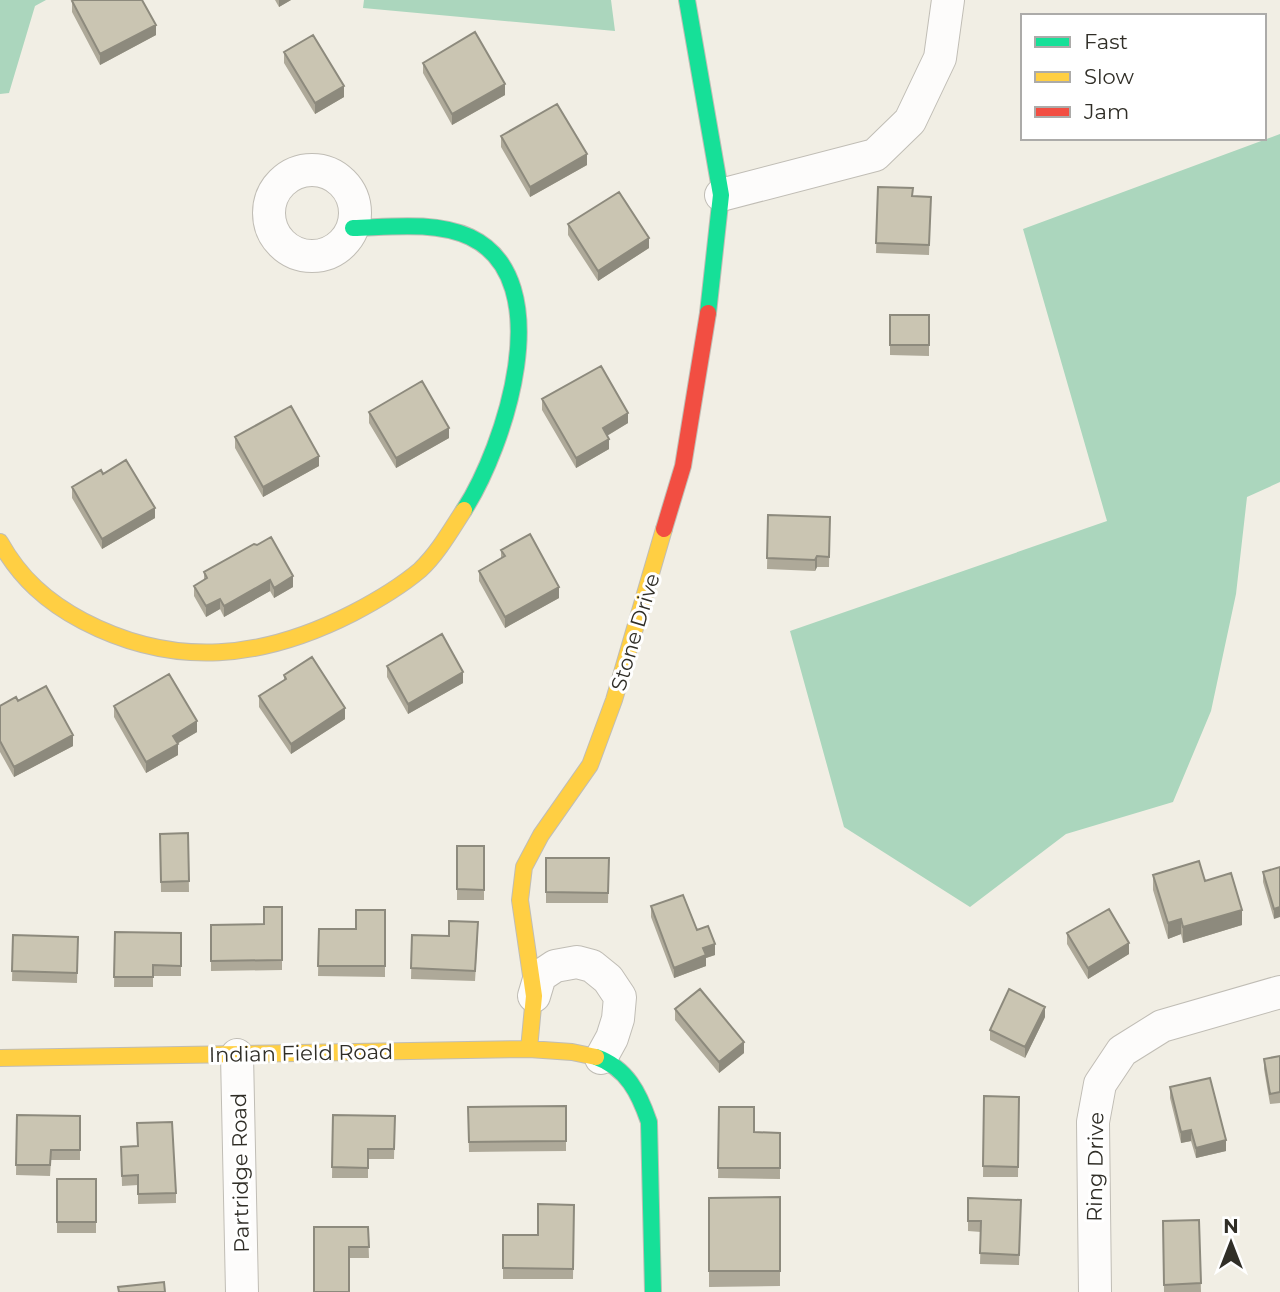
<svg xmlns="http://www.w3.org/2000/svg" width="1280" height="1292" font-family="Montserrat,sans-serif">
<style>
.forest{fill:#abd6bd}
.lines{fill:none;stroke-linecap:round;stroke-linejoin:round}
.street-casing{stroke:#c0bdb5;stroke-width:34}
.fast-casing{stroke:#c0bdb5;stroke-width:18}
.slow-casing{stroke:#c0bdb5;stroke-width:18}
.jam-casing{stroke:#c0bdb5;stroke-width:18}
.street{stroke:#fdfcfb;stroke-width:32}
.fast{stroke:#16e098;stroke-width:16}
.slow{stroke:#ffcf43;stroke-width:16}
.jam{stroke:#f24e42;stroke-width:16}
.wall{fill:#aea999}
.shaded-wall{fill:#8d8a7d}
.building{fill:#cac5b2;stroke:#8d8a7d;stroke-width:2}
.labels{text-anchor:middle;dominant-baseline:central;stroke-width:6;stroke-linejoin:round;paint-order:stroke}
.street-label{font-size:21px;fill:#302e27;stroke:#fff}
</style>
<rect width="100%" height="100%" fill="#f1eee4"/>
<!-- forest -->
<path class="forest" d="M0,0H46L35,6L9,93L0,94Z
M364,0H611L615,31L363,8Z
M1280,134V482L1247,497L1236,594L1211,711L1173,802L1066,834L970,907L844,827L790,631L1107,521L1023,229Z"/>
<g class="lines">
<!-- street casing -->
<g class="street-casing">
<path id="street" d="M269 213a43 43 0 1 1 86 0a43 43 0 1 1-86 0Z
M721,195L875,155L910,121L940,58L948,0
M534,996L540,976L555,966L577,962L592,966L608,979L620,997L618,1019L612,1038L601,1058
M237,1055L242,1292
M1095,1292L1093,1122L1100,1084L1122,1051L1162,1026L1280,992"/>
</g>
<!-- fast casing -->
<g class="fast-casing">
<path id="fast" d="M687,0L721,195L708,313
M353,228C390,227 435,221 470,237C561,280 504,448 464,510
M596,1057C627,1068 639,1093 649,1122L653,1292"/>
</g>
<!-- slow casing -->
<g class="slow-casing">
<path id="slow" d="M0,542C20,578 47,602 83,621C175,669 263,659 353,613C376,601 400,587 420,570C438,553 451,530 464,510
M529,1049L534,996L520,900L524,867L541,835L590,765L614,700L664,529
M0,1058L529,1049L572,1052L596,1057"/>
</g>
<!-- jam casing -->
<g class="jam-casing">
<path id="jam" d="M664,529L683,466L708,313"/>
</g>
<!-- street -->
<use href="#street" class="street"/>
<!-- fast -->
<use href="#fast" class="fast"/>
<!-- slow -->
<use href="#slow" class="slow"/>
<!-- jam -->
<use href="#jam" class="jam"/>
</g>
<!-- wall -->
<path class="wall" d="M275,0H291L279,7Z
M72,1L156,35L100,65L72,12Z
M284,52L344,97L315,114L284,63Z
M423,63L505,95L452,125L423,73Z
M501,136L587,165L530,197L501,147Z
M878,187L913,196L931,197L929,255L876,253Z
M568,224L649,248L598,281L568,235Z
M890,315H929V356L890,355Z
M542,399L628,423L607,436L609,449L576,468L542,410Z
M369,412L449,438L396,468L369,423Z
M235,437L319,466L263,497L235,448Z
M103,474L155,518L102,549L72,498V487Z
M768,515L830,517L829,567H817L815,571L767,569Z
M254,544L293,587L274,598L270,591L224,617L220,609L206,617L194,596V586L204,580V572Z
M501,550L559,598L505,628L479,581V571L501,558Z
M387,666L463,683L408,714L387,677Z
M284,675L345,719L291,754L259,707V696L284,680Z
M18,701L73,746L14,777L0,752V706Z
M114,706L197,732L177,744L178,755L146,773L114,717Z
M188,833L189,892H161L160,834Z
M457,846H484V900H457Z
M546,858H609L608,903H546Z
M1280,867L1274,919L1263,882V872Z
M1153,875L1205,881L1242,925L1183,943L1181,934L1168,939L1153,890Z
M651,906L697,930L715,955L706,958V966L674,978L651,917Z
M282,907V970L211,971V925L264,924Z
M385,910V977L318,976L319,929H356Z
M115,932L181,933V976H153V987H114Z
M478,933L475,981L411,979L412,935L449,936Z
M1067,933L1129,954L1088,979L1067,944Z
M13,935L78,937L77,983L12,981Z
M675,1009L744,1053L719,1073L675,1020Z
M1045,1017L1025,1058L990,1040V1030Z
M1280,1056V1103L1270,1104L1264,1069V1059Z
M1170,1087L1226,1151L1196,1158L1191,1141L1181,1143L1170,1098Z
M984,1096L1019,1097L1018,1177H983Z
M566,1106V1151L469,1152L468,1107Z
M719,1107L754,1132L780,1133V1179L718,1178Z
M17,1115L80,1116V1160H51L50,1176L16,1175Z
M333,1115L395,1116L394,1159H368V1178H332Z
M121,1147L176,1193V1203L138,1204V1185L122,1186Z
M57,1179H96V1233H57Z
M780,1197V1286L709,1287V1198Z
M968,1198L1021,1200L1019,1265L980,1264L981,1232L968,1231Z
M574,1205L573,1279H503V1235H538Z
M1199,1220L1201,1292H1164L1163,1221Z
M314,1227H368L369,1258H349Z"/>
<!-- shaded-wall -->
<path class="shaded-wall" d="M279,0H291L279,7Z
M156,25V35L100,65V54Z
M505,84V95L452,125V114Z
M344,86V97L315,114V103Z
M587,154V165L530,197V187Z
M649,238V248L598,281V271Z
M628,413V423L603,438V428Z
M449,428V438L396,468V458Z
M609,439V449L576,468V458Z
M319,456V466L263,497V487Z
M155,508V518L102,549V539Z
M817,556V567L815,571V560Z
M293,576V587L274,598V588Z
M270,580V591L224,617V606Z
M559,587V598L505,628V617Z
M220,599V609L206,617V606Z
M463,672V683L408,714V704Z
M345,708V719L291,754V744Z
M197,721V732L173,746V736Z
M73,735V746L14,777V767Z
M178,744V755L146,773V762Z
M1280,907V917L1274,919V909Z
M1242,910V925L1183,943V927Z
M1181,919V934L1168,939V923Z
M1129,943V954L1088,979V968Z
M715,944V955L706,958V966L674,978V968L703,948Z
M1045,1007V1017L1025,1058V1047Z
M744,1042V1053L719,1073V1062Z
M1191,1130V1141L1181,1143V1132Z
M1226,1140V1151L1196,1158V1148Z"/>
<!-- building -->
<path class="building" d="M74,0H142L156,25L100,54L72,1Z
M475,32L505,84L452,114L423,63Z
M313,35L344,86L315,103L284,52Z
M557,104L587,154L530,187L501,136Z
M878,187L913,188L912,196L931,197L929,245L876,243Z
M619,192L649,238L598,271L568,224Z
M890,315H929V345H890Z
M601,366L628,413L603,428L609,439L576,458L542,399Z
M422,381L449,428L396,458L369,412Z
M291,406L319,456L263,487L235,437Z
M126,460L155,508L102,539L72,487L101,470L103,474Z
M768,515L830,517L829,557L817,556L815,560L767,558Z
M530,534L559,587L505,617L479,571L505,556L501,550Z
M271,537L293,576L274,588L270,580L224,606L220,599L206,606L194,586L207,578L204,572L254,544L257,545Z
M442,634L463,672L408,704L387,666Z
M312,657L345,708L291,744L259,696L286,679L284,675Z
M169,674L197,721L173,736L178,744L146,762L114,706Z
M46,686L73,735L14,767L0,741V706L16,697L18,701Z
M188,833L189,881L161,882L160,834Z
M457,846H484V890L457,889Z
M546,858H609L608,893L546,892Z
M1199,861L1205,881L1231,873L1242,910L1183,927L1181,919L1168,923L1153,875Z
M1280,867V907L1274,909L1263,872Z
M683,895L697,930L708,926L715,944L703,948L706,955L674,968L651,906Z
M264,907H282V960L211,961V925L264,924Z
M1109,909L1129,943L1088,968L1067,933Z
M356,910H385V966H318L319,929H356Z
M449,921L478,922L475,971L411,968L412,935L449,936Z
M115,932L181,933V966L153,965V977H114Z
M13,935L78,937L77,973L12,971Z
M700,989L744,1042L719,1062L675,1009Z
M1009,989L1045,1007L1025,1047L990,1030Z
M1280,1056V1092L1270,1094L1264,1059Z
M1210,1078L1226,1140L1196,1148L1191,1130L1181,1132L1170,1087Z
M984,1096L1019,1097L1018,1167L983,1166Z
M566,1106V1141L469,1142L468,1107Z
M719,1107H754V1132L780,1133V1168H718Z
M17,1115L80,1116V1150H51L50,1165H16Z
M333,1115L395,1116L394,1149H368V1168L332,1167Z
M172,1122L176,1193L138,1194V1175L122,1176L121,1147L138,1146L137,1123Z
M57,1179H96V1222H57Z
M780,1197V1271H709V1198Z
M968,1198L1021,1200L1019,1255L980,1253L981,1221H968Z
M538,1204L574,1205L573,1269L503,1268V1235H538Z
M1199,1220L1201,1283L1164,1285L1163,1221Z
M314,1227H368L369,1247H349V1292H314Z
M164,1282L165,1292H119L118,1287Z"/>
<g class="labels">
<!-- street labels -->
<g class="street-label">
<text transform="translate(635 632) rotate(-73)">Stone Drive</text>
<text transform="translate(301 1053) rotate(-1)">Indian Field Road</text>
<text transform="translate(1095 1167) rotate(-89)">Ring Drive</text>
<text transform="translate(240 1173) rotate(-91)">Partridge Road</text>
</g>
</g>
<!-- legend -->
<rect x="1021" y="14" width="245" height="126" fill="#ffffff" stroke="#acaba9" stroke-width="2"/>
<rect x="1035" y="37" width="35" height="10" fill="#16e098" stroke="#acaba9" stroke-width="2"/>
<text x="1084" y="49" font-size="21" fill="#302e27">Fast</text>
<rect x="1035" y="72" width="35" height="10" fill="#ffcf43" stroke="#acaba9" stroke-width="2"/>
<text x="1084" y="84" font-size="21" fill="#302e27">Slow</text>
<rect x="1035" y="107" width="35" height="10" fill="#f24e42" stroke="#acaba9" stroke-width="2"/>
<text x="1084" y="119" font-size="21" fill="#302e27">Jam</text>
<!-- north arrow -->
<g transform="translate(1231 1243)" stroke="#ffffff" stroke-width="5" paint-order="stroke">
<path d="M0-5L12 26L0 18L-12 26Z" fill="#302e27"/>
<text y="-10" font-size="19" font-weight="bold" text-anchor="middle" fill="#302e27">N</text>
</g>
</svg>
